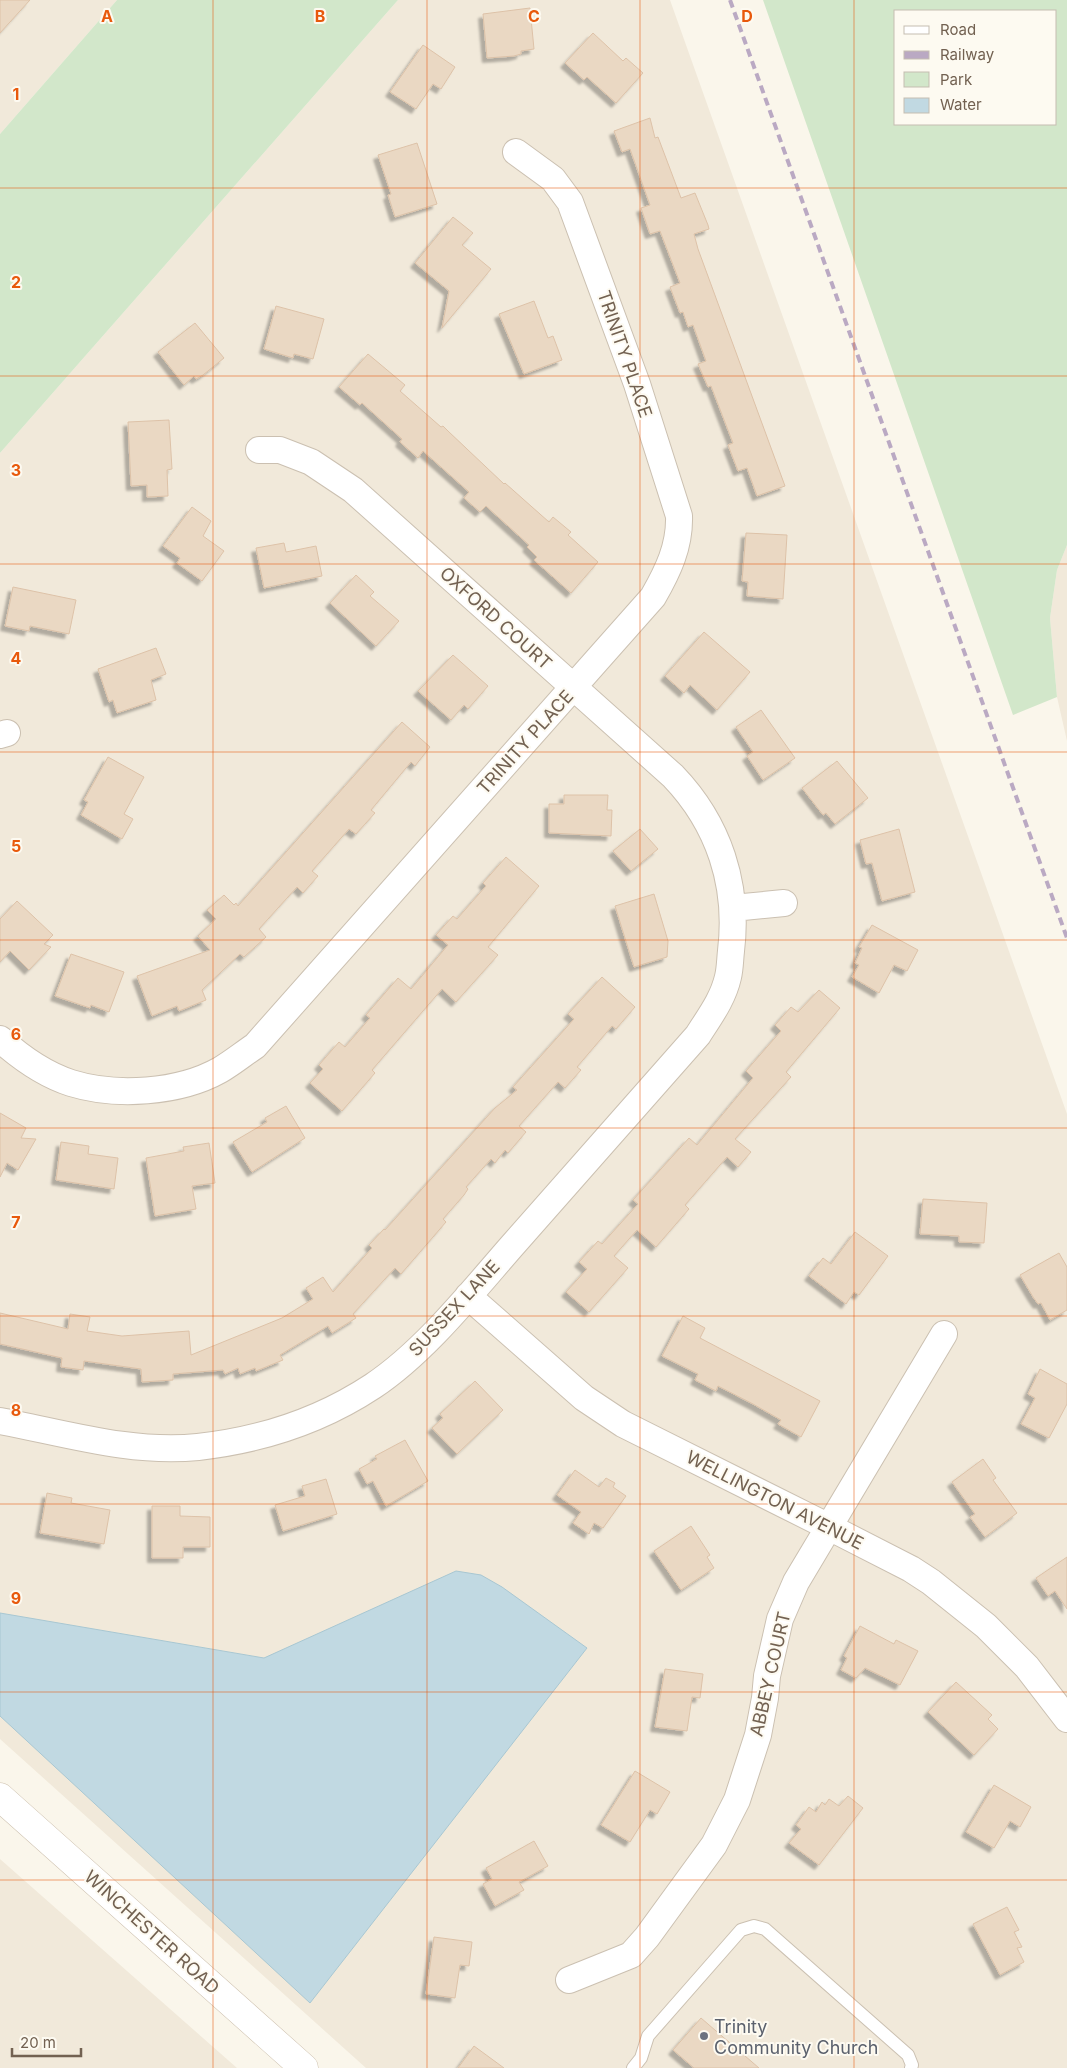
<svg xmlns="http://www.w3.org/2000/svg" width="1067" height="2068" font-family="Inter,sans-serif">
<style>
.residential{fill:#f1e9da}
.green{fill:#d2e7ca;fill-rule:evenodd}
.water{fill:#c1d9e2;stroke:#a8c7d2}
.building{fill:#ead8c3;stroke:#ddc2a8;filter:url(#shadow)}
.lines{fill:none;stroke-linecap:round;stroke-linejoin:round}
.service-casing{stroke:#cbc0b1;stroke-width:14}
.minor-casing{stroke:#cbc0b1;stroke-width:28}
.secondary-casing{stroke:#cdc0af;stroke-width:29}
.service{stroke:#fff;stroke-width:12}
.minor{stroke:#fff;stroke-width:26}
.secondary{stroke:#fff;stroke-width:28}
.rail{stroke:#baa9c3;stroke-width:4;stroke-dasharray:8 5;stroke-linecap:butt}
.grid{fill:none;stroke:#e8590c;stroke-width:1;stroke-opacity:0.55}
.worship-dot{fill:#6b7280;stroke:#fdfaf1;stroke-width:2}
.labels{text-anchor:middle;dominant-baseline:central;stroke-width:4;stroke-linejoin:round;paint-order:stroke}
.street-label{font-size:18px;fill:#726151;stroke:#fdfaf1}
.worship-label{font-size:18px;fill:#5b616d;stroke:#fdfaf1;text-anchor:start}
.grid-label{font-size:16px;text-anchor:middle;font-weight:bold;fill:#e8590c;stroke:#fdfaf1;stroke-width:4;stroke-linejoin:round;paint-order:stroke}
</style>
<defs>
<filter id="shadow"><feDropShadow dx="-4.5" dy="4.5" stdDeviation="1" flood-color="#0004"/></filter>
</defs>
<rect width="100%" height="100%" fill="#faf6eb"/>
<!-- residential -->
<path class="residential" d="M0,0H117L0,134Z
M398,0H670L1067,1114V2068H366L0,1739V453Z
M1067,545V741L1057,697L1050,618L1057,570Z
M0,1859L237,2068H0Z"/>
<!-- green -->
<path class="green" d="M117,0H398L0,453V134Z
M763,0H1067V545L1057,570L1050,618L1057,697L1013,715ZM1056,11V124H896V11Z"/>
<!-- water -->
<path class="water" d="M456,1571L481,1575L502,1587L587,1648L310,2003L0,1716V1613L264,1658Z"/>
<!-- building -->
<path class="building" d="M0,0H30L0,33Z
M530,8L534,49L521,51V54L514,56L487,58L483,14Z
M593,33L623,61L626,58L643,73L616,103L587,77L584,80L565,63Z
M423,45L455,67L441,89L433,84L416,109L390,92Z
M650,118L655,138L658,137L681,198L695,193L708,225L709,229L694,234L698,249L785,486L757,496L747,468L738,471L728,445L733,443L711,386L708,387L698,364L706,361L693,325L688,327L683,312L680,313L670,287L680,283L660,231L650,234L641,208L650,205L630,149L622,152L614,131Z
M417,143L437,204L395,217L388,195L391,194L378,155Z
M453,217L473,233L462,245L491,269L442,328L449,291L415,263Z
M534,301L548,338L553,336L562,360L524,374L499,314Z
M276,306L324,319L313,359L294,354L293,358L264,349Z
M195,323L224,358L203,375L196,379L194,376L184,385L158,352Z
M368,354L405,385L400,391L441,427L443,426L448,431L504,484L505,483L549,522L553,517L571,532L568,535L598,562L571,593L534,560L537,557L527,547L529,545L486,506L480,512L464,498L469,492L423,451L418,458L400,442L402,439L362,403L360,405L339,387Z
M169,420L172,469L167,470L168,496L147,497V485L131,486L128,422Z
M192,507L211,521L203,536L224,551L202,581L177,563L180,558L163,546Z
M746,533L787,535L783,599L747,596L748,582L742,581Z
M284,543L286,552L316,546L322,576L264,588L256,548Z
M356,575L374,592L370,596L399,621L376,646L330,603Z
M13,587L76,600L69,634L30,626L29,631L5,626Z
M704,632L750,672L717,710L690,685L684,693L665,676Z
M156,648L166,674L151,680L156,700L117,713L113,700L109,702L98,669Z
M453,655L488,686L468,709L464,705L451,720L418,691Z
M761,710L795,758L763,780L747,756L753,752L736,727Z
M402,722L430,747L415,766L411,762L371,810L375,813L356,834L349,829L312,871L318,876L303,893L297,887L259,929L266,937L244,957L240,954L202,990L206,1000L179,1011L177,1006L152,1016L137,976L210,950L198,936L216,919L207,910L224,895L234,905L236,903L238,906Z
M108,757L144,777L124,814L133,819L122,839L81,815L88,802L84,800Z
M837,761L868,798L835,824L826,813L823,815L802,788Z
M564,795H608L607,810H612L611,836L549,833V804H564Z
M640,829L658,849L631,871L613,851Z
M899,829L915,892L882,901L872,863L866,864L860,840Z
M506,857L539,886L488,947L498,955L456,1002L442,989L372,1070L375,1073L342,1111L310,1083L323,1069L319,1065L339,1042L345,1047L370,1018L366,1015L398,978L411,989L448,945L436,935L453,916L457,919L486,886L483,883Z
M654,894L668,941L667,957L634,967L615,906Z
M17,901L53,935L44,944L51,947L29,970L10,951L0,962V919Z
M872,925L918,950L907,971L894,965L879,993L852,977L859,965L855,963L862,948L859,947Z
M71,954L124,972L109,1012L91,1005L90,1008L84,1006L55,996Z
M602,977L635,1007L616,1029L612,1026L577,1067L581,1070L565,1088L558,1082L519,1126L526,1132L508,1153L505,1150L495,1163L491,1159L466,1187L468,1189L464,1195L443,1219L446,1222L401,1274L395,1268L353,1314L356,1318L332,1333L328,1326L280,1355L283,1360L256,1371L255,1368L240,1374L238,1368L225,1374L223,1370L173,1374V1380L142,1382L141,1369L84,1361L83,1370L61,1367L62,1358L0,1344V1313L68,1329L70,1314L90,1317L87,1331L122,1336L189,1331L191,1355L282,1318L313,1299L306,1288L323,1277L333,1292L372,1248L369,1245L384,1229L385,1230L495,1108L517,1090L513,1087L574,1019L568,1014Z
M819,990L840,1008L786,1072L791,1077L735,1139L751,1152L738,1167L727,1157L685,1205L689,1209L656,1247L637,1230L614,1256L628,1268L589,1312L566,1292L587,1269L579,1262L598,1241L602,1244L638,1204L633,1200L689,1138L697,1145L753,1078L746,1071L781,1031L775,1025L791,1007L798,1012Z
M286,1106L305,1138L252,1172L233,1142L267,1122L265,1118Z
M0,1113L26,1128L21,1138L36,1139L18,1170L7,1163L0,1177Z
M61,1142L89,1146L88,1154L118,1158L114,1189L56,1180Z
M209,1143L215,1183L192,1186L196,1209L155,1216L146,1158L184,1151L183,1147Z
M923,1199L987,1203L984,1243L959,1242V1236L920,1234Z
M855,1232L888,1256L859,1295L854,1292L846,1304L809,1276L823,1258L831,1264Z
M1059,1253L1067,1267V1310L1050,1320L1041,1303L1038,1304L1033,1297L1020,1275Z
M683,1316L705,1328L700,1338L820,1401L801,1437L778,1424L781,1420L753,1404L718,1386L716,1391L695,1380L698,1374L662,1356Z
M1040,1369L1067,1384V1404L1049,1438L1021,1424L1035,1398L1028,1394Z
M475,1381L503,1410L457,1454L432,1428L443,1418L440,1414Z
M405,1440L428,1481L386,1506L373,1481L367,1484L359,1469L377,1459L375,1456Z
M983,1459L996,1478L993,1480L1017,1513L985,1537L970,1517L975,1514L952,1482Z
M575,1470L599,1487L606,1478L615,1483L613,1487L626,1496L603,1528L594,1523L589,1534L573,1523L581,1512L557,1495Z
M326,1479L337,1514L283,1531L275,1505L305,1496L302,1486Z
M47,1493L72,1498L71,1503L110,1510L104,1544L40,1533Z
M152,1506H180V1516L210,1517V1547H183V1558H152Z
M691,1526L710,1555L707,1557L714,1568L681,1590L654,1551Z
M1067,1557V1609L1055,1591L1048,1596L1036,1578Z
M860,1626L894,1644L896,1640L918,1651L900,1685L865,1668L856,1678L841,1670L847,1658L844,1656Z
M665,1669L703,1674L700,1698L692,1697L687,1731L655,1727Z
M956,1682L992,1715L988,1719L998,1729L974,1755L928,1712Z
M635,1771L670,1792L657,1814L650,1810L630,1842L601,1825Z
M994,1785L1031,1807L1020,1827L1010,1821L994,1848L966,1832Z
M848,1796L863,1808L819,1865L789,1843L801,1829L796,1825L809,1807L816,1812L822,1802L825,1805L829,1799L839,1806Z
M534,1841L548,1866L519,1882L524,1890L495,1906L483,1884L492,1879L486,1868Z
M1007,1907L1019,1930L1014,1932L1022,1947L1017,1948L1024,1962L1000,1975L973,1924Z
M434,1937L472,1942L469,1966L460,1965L455,1998L426,1994Z
M701,2018L759,2068H694L673,2050Z
M474,2046L504,2068H458Z"/>
<g class="lines">
<!-- service casing -->
<g class="service-casing">
<path id="service" d="M633,2068L641,2058L648,2036L741,1930L754,1926L765,1929L908,2055L912,2065L911,2068"/>
</g>
<!-- minor casing -->
<g class="minor-casing">
<path id="minor" d="M0,735L7,733
M733,908L784,903
M0,1039C20,1057 46,1075 71,1083C116,1097 179,1093 220,1070C232,1063 243,1054 255,1046L653,597C668,571 680,546 679,516L637,384L570,202L553,179L516,152
M468,1296L584,1398L623,1424L829,1527L911,1569L931,1582L986,1626L1027,1667L1067,1719
M0,1421C64,1433 132,1454 198,1447C261,1440 320,1421 373,1386C424,1352 470,1294 511,1247C573,1176 636,1106 698,1035C710,1016 723,999 728,977C730,969 730,960 731,951C739,885 719,824 673,776L353,490L311,462L280,450H259
M569,1980L631,1955L647,1937L714,1845L737,1800L758,1735L765,1698L767,1676L780,1619L796,1582L944,1334"/>
</g>
<!-- secondary casing -->
<g class="secondary-casing">
<path id="secondary" d="M0,1797L304,2068"/>
</g>
<!-- service -->
<use href="#service" class="service"/>
<!-- minor -->
<use href="#minor" class="minor"/>
<!-- secondary -->
<use href="#secondary" class="secondary"/>
<!-- rail -->
<path class="rail" d="M730,0L1067,938"/>
</g>
<!-- grid -->
<path class="grid" d="M213,0V2068M427,0V2068M640,0V2068M854,0V2068M0,188H1067M0,376H1067M0,564H1067M0,752H1067M0,940H1067M0,1128H1067M0,1316H1067M0,1504H1067M0,1692H1067M0,1880H1067"/>
<!-- markers -->
<circle class="worship-dot" cx="704" cy="2036" r="5"/>
<g class="labels">
<!-- street labels -->
<g class="street-label">
<text transform="translate(625 354) rotate(71)">TRINITY PLACE</text>
<text transform="translate(496 618) rotate(42)">OXFORD COURT</text>
<text transform="translate(525 742) rotate(-48)">TRINITY PLACE</text>
<text transform="translate(454 1308) rotate(-47)">SUSSEX LANE</text>
<text transform="translate(775 1500) rotate(27)">WELLINGTON AVENUE</text>
<text transform="translate(770 1674) rotate(-77)">ABBEY COURT</text>
<text transform="translate(152 1932) rotate(42)">WINCHESTER ROAD</text>
</g>
<!-- worship labels -->
<g class="worship-label">
<text x="714" y="2026">Trinity<tspan x="714" dy="21">Community Church</tspan></text>
</g>
</g>
<g class="grid-label">
<text x="107" y="22">A</text>
<text x="320" y="22">B</text>
<text x="534" y="22">C</text>
<text x="747" y="22">D</text>
<text x="16" y="100">1</text>
<text x="16" y="288">2</text>
<text x="16" y="476">3</text>
<text x="16" y="664">4</text>
<text x="16" y="852">5</text>
<text x="16" y="1040">6</text>
<text x="16" y="1228">7</text>
<text x="16" y="1416">8</text>
<text x="16" y="1604">9</text>
</g>
<!-- legend -->
<rect x="894" y="10" width="162" height="115" fill="#fdfaf1" stroke="#c5bdb1"/>
<rect x="904" y="26" width="25" height="8" fill="#ffffff" stroke="#c5bdb1"/>
<text x="940" y="35" font-size="15" fill="#726151">Road</text>
<rect x="904" y="51" width="25" height="8" fill="#baa9c3" stroke="#c5bdb1"/>
<text x="940" y="60" font-size="15" fill="#726151">Railway</text>
<rect x="904" y="72" width="25" height="15" fill="#d2e7ca" stroke="#c5bdb1"/>
<text x="940" y="85" font-size="15" fill="#726151">Park</text>
<rect x="904" y="98" width="25" height="15" fill="#c1d9e2" stroke="#c5bdb1"/>
<text x="940" y="110" font-size="15" fill="#726151">Water</text>
<!-- scale -->
<path d="M12 2048v8h69v-8" fill="none" stroke="#726151" stroke-width="2.5"/>
<text x="20" y="2048" font-size="15" fill="#726151" stroke="#fdfaf1" stroke-width="4" paint-order="stroke">20 m</text>
</svg>
